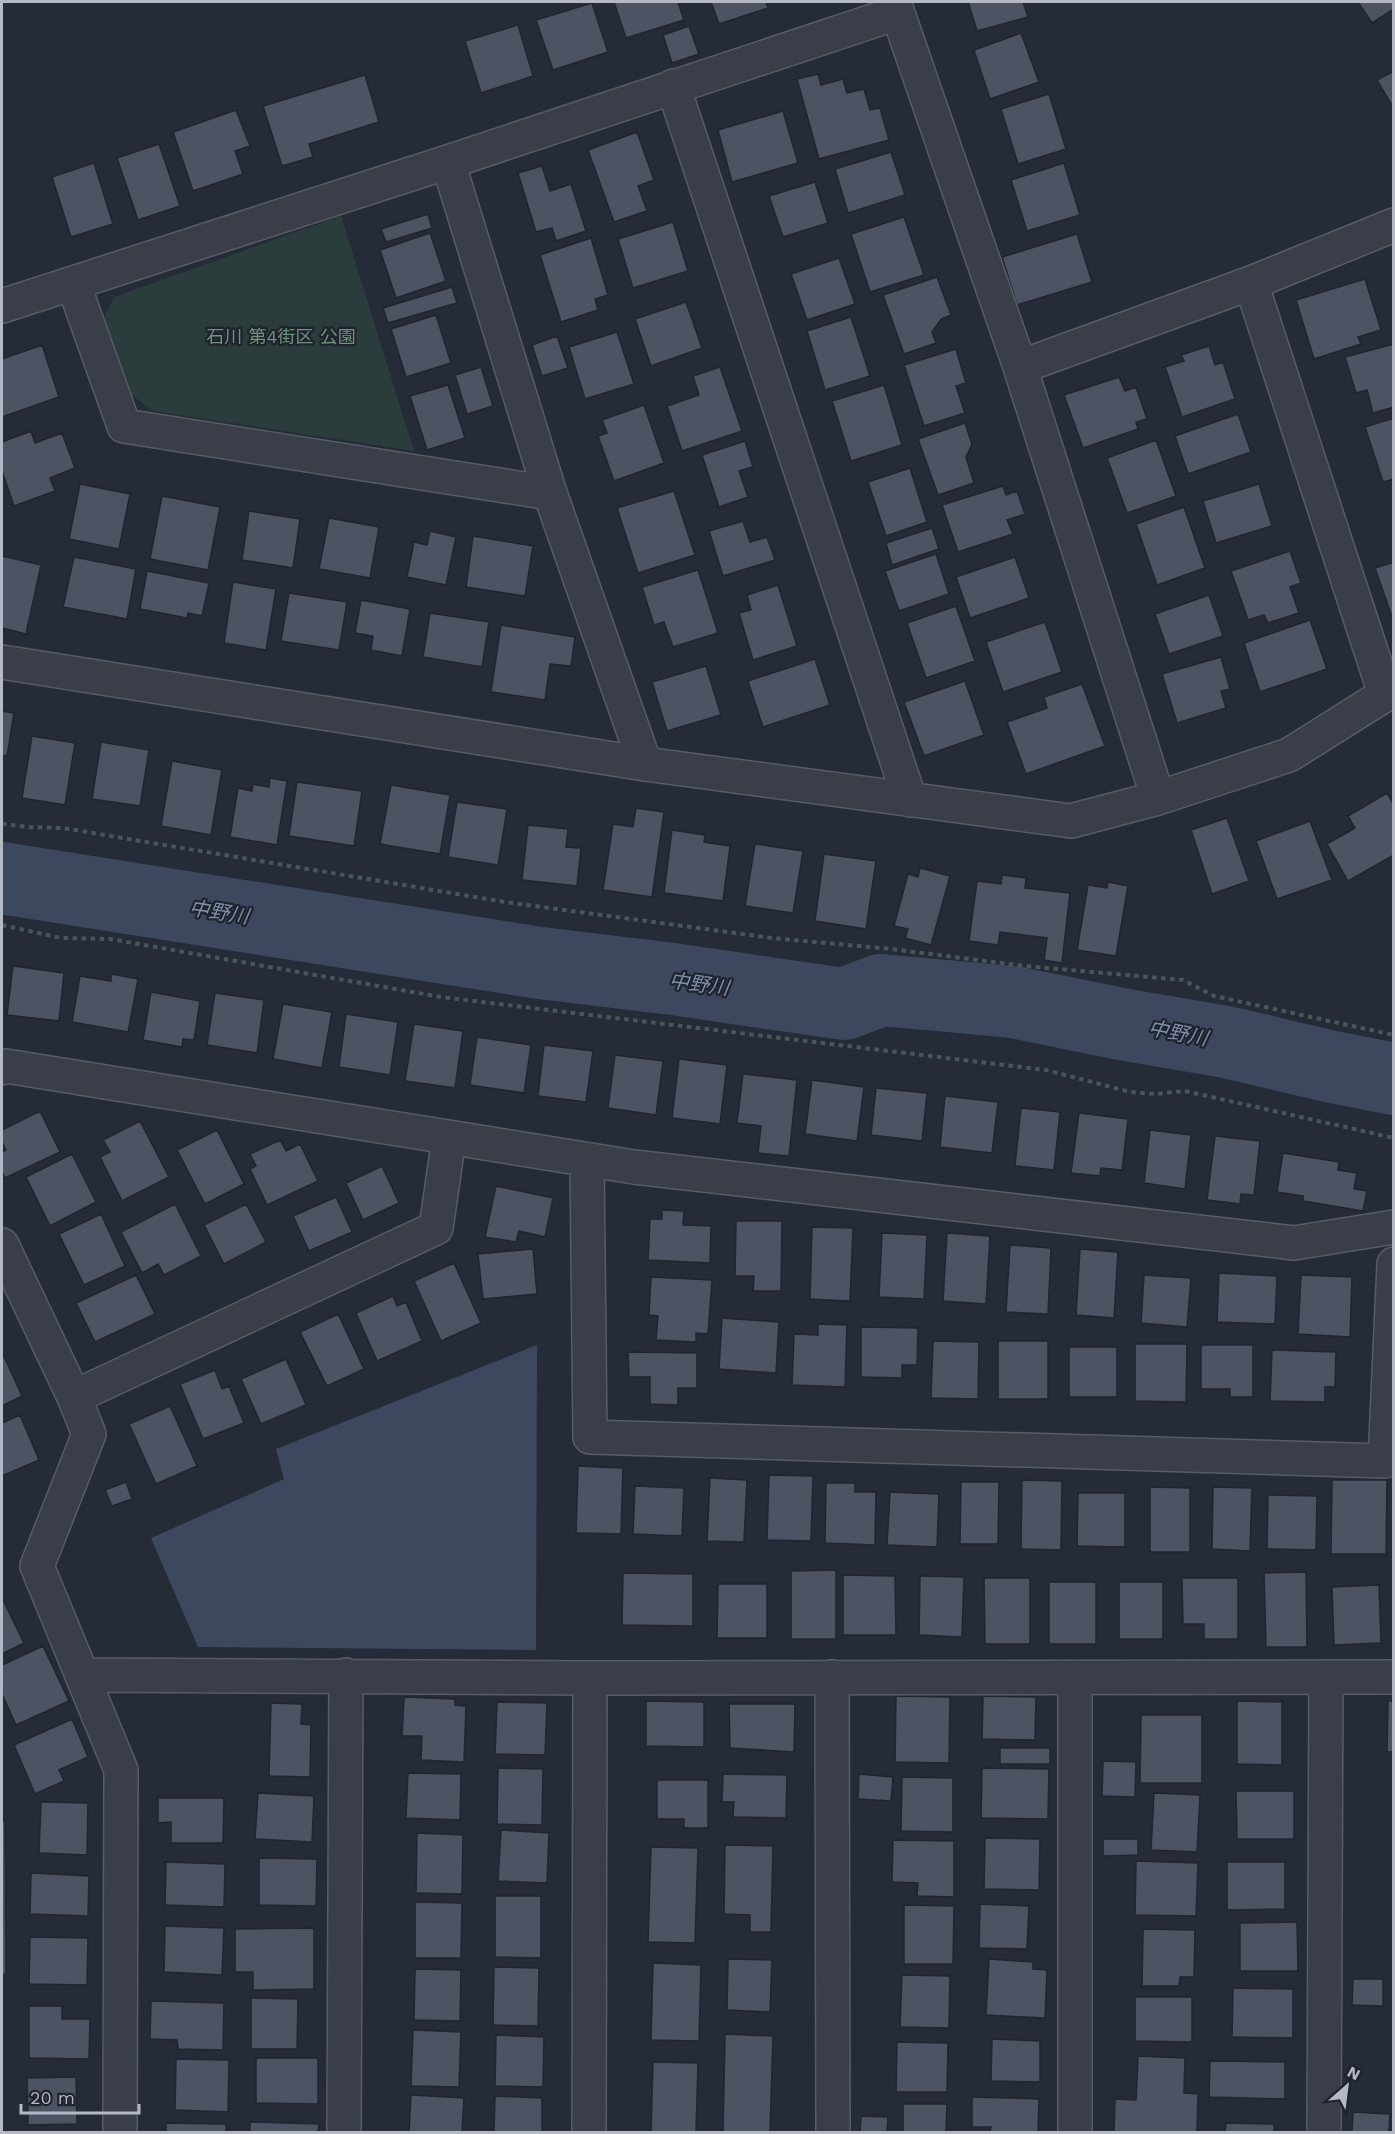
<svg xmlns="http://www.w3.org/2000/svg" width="1395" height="2134" font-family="'Work Sans','Noto Sans JP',sans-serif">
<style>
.green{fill:#2b3c3d}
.water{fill:#3d485f}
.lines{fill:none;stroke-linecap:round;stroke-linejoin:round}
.river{stroke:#3d485f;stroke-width:72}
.building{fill:#4c5362;stroke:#202530;stroke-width:1.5}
.minor-casing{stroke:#575c67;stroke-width:36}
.path{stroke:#49575b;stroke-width:4;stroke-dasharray:4.5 4.5;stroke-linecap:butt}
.minor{stroke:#393e49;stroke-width:33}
.labels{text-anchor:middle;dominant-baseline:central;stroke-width:4.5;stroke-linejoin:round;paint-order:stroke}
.park-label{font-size:18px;fill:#6e927a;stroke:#1e232e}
.water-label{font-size:20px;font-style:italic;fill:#808ea9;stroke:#1e232e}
</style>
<rect width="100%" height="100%" fill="#252c38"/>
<!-- green -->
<path class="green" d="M341,216L414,451L153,411L132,395L104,317L114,297Z"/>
<!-- water -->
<path class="water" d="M537,1345L536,1650L198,1647L151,1538L284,1479L276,1449Z"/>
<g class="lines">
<!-- river -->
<path class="river" d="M2,878L540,963L673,979L844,1004L881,990L1013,1002L1121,1024L1226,1042L1328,1066L1394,1079"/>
</g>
<!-- building -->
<path class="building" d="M614,2H678L684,20L626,38Z
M711,2H766L768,8L719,24Z
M968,2H1023L1028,17L977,31Z
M1358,2H1394V9L1372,23Z
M592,3L608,52L553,70L536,20Z
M518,25L533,76L481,93L465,41Z
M689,26L699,54L672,63L663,35Z
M1021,33L1039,82L990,99L974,50Z
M1394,71V109L1377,80Z
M818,74L821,85L843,79L847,93L864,89L870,110L880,108L889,140L819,159L797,79Z
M365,75L379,122L309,144L313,157L282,166L263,106Z
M1049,94L1066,149L1018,164L1001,109Z
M236,110L250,146L235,151L243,174L193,191L173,132Z
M783,111L798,163L732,182L718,130Z
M637,132L654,180L638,186L647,211L614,222L588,150Z
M159,144L180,206L138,220L117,158Z
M891,152L905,195L848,213L835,169Z
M94,163L113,224L71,237L52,177Z
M1064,163L1080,215L1027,231L1011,180Z
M542,166L550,191L571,184L586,231L556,241L552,228L536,232L518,173Z
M815,182L828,223L783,237L769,196Z
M428,214L432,228L386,242L381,229Z
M904,217L924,275L870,292L851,234Z
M673,222L688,271L633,288L618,239Z
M430,233L446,281L396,298L380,250Z
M1077,234L1092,282L1017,305L1002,257Z
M591,238L608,295L595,299L598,310L561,322L540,255Z
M839,258L855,304L807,320L791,274Z
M937,277L951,315L941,319L932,332L936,343L904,354L883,295Z
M1365,279L1381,330L1358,337L1361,344L1314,359L1296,300Z
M452,287L457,303L388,323L383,308Z
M686,302L702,348L651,366L635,319Z
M436,315L451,363L406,377L391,329Z
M851,317L870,376L825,390L807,331Z
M617,332L634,384L585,399L569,347Z
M557,336L568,368L542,376L532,345Z
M1394,344V407L1373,413L1367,390L1356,393L1345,357Z
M42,345L59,397L2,417V359Z
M1209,346L1215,365L1223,362L1235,399L1182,417L1165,367L1184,361L1181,355Z
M956,349L966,383L956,386L965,413L924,426L904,365Z
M481,367L493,406L467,414L455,375Z
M720,367L742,431L682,451L667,406L699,395L693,376Z
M1119,377L1125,391L1136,387L1147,419L1136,422L1138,429L1083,448L1064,395Z
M448,385L465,438L427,450L410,396Z
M884,385L902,445L851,461L832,401Z
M644,405L664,463L614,481L598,436L607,433L602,420Z
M1238,414L1251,452L1188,474L1175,436Z
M1394,418V479L1383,482L1365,427Z
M965,423L972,444L966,457L974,483L938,495L918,439Z
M31,431L35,443L62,433L75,468L50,478L55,491L14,506L2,471V442Z
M1156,440L1176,496L1127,513L1107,458Z
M745,441L753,467L739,471L748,497L719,507L702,455Z
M910,468L927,522L886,536L868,482Z
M80,484L130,494L119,549L69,539Z
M1259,484L1272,526L1216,543L1203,501Z
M1003,486L1006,495L1017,491L1025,514L1007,520L1013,534L958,552L942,505Z
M674,491L695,555L638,573L617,508Z
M162,496L220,507L208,570L150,559Z
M1184,507L1205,568L1157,585L1136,524Z
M249,511L300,519L293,568L242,560Z
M329,518L379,527L370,578L319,569Z
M743,521L750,542L767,537L775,560L723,576L709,531Z
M932,528L939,549L892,565L886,543Z
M430,531L456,537L446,585L407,577L414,542L427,545Z
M473,536L533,546L525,596L466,587Z
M1290,551L1301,583L1290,587L1299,613L1268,623L1264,615L1248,620L1231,571Z
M936,554L949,594L899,611L885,571Z
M2,556L41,565L26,634L2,628Z
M74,557L136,569L127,619L63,607Z
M1015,557L1029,598L970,618L956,577Z
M1394,562V616L1392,617L1375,568Z
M698,570L718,633L673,647L664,622L654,625L642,587Z
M147,571L209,583L202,616L188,613L187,618L140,609Z
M233,582L276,589L266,650L224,643Z
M778,585L797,646L753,660L739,613L751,610L747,595Z
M289,593L347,602L339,650L281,641Z
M1209,595L1223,636L1169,654L1155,614Z
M361,600L410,609L402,656L371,650L373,636L355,633Z
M956,606L975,661L926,678L907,623Z
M430,613L489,622L482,667L423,657Z
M1310,620L1327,669L1260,692L1244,643Z
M1045,622L1062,672L1003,692L986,642Z
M501,625L575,637L571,666L550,664L545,700L491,692Z
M1221,657L1230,689L1221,691L1226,708L1177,723L1162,674Z
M815,659L830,705L763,727L748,681Z
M706,666L721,715L667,731L652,682Z
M965,681L984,735L924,756L904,702Z
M1082,684L1105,746L1026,774L1007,722L1047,708L1044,697Z
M2,711L14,713L7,756L2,755Z
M32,736L75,743L65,805L22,798Z
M101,742L149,750L140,806L92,799Z
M172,761L222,770L211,835L161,826Z
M270,778L287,781L277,845L230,837L238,788L252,791L253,784L269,787Z
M297,782L362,791L354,846L289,836Z
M391,785L450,795L440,854L380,844Z
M1387,793L1394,805V855L1348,881L1327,844L1355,828L1348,816Z
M457,802L507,809L498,865L448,857Z
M636,808L664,812L652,897L603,890L613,824L633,827Z
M1227,818L1249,881L1212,894L1191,830Z
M1310,821L1332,880L1277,899L1256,841Z
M528,825L568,829L566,847L581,848L577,886L522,880Z
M672,830L705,835L704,842L730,846L723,901L664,893Z
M755,844L803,851L793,913L745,906Z
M824,854L876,861L866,929L815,921Z
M920,868L950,876L931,945L905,938L908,929L894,926L908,874L918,877Z
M1002,875L1026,878L1025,888L1070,893L1062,963L1044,960L1047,938L1000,932L998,945L969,941L977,881L1001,884Z
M1108,882L1128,886L1116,956L1077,950L1088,885L1107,888Z
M13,966L64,973L59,1021L7,1015Z
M111,974L138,979L128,1032L72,1022L80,976L111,981Z
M151,992L200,1001L194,1040L183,1039L182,1047L143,1040Z
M215,993L264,1000L257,1053L207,1045Z
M283,1004L332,1012L322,1068L273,1059Z
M346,1014L398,1022L390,1075L339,1067Z
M414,1024L463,1031L455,1088L405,1081Z
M477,1037L531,1045L524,1093L470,1085Z
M544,1045L593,1051L586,1102L538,1096Z
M615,1055L663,1061L656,1115L608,1108Z
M679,1059L727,1065L720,1124L672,1118Z
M743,1074L797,1080L789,1156L758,1153L761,1126L737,1123Z
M812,1080L864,1087L857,1141L805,1134Z
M876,1088L927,1093L922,1141L871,1135Z
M945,1096L998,1102L992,1153L940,1147Z
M1021,1108L1060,1112L1054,1170L1015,1166Z
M40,1111L60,1152L5,1178L2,1172V1152L6,1150L2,1142V1130Z
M1079,1113L1128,1119L1122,1170L1101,1168L1100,1176L1071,1173Z
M140,1121L169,1177L122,1201L100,1157L110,1152L103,1140Z
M217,1130L244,1184L205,1204L177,1150Z
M1150,1130L1191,1135L1185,1189L1144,1183Z
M1215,1136L1260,1141L1254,1195L1241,1194L1240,1204L1207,1200Z
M280,1140L286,1151L300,1144L318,1181L267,1205L250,1169L256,1166L250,1154Z
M1283,1153L1339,1162L1338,1170L1357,1173L1354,1189L1367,1191L1363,1211L1303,1201V1196L1277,1192Z
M72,1154L96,1202L50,1226L26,1177Z
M382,1166L399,1203L363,1220L346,1183Z
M496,1186L553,1198L545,1237L519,1231L516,1242L485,1237Z
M336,1197L352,1232L309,1251L293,1216Z
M175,1204L201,1256L164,1275L158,1264L142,1273L121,1232Z
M246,1204L266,1242L224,1264L204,1225Z
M662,1210L684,1211L683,1225L711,1226L710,1263L648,1260L650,1219H662Z
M101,1214L125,1266L84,1285L59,1234Z
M736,1221H782L781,1291H753L754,1276H735Z
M812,1227L853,1228L850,1301L810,1299Z
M882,1233L927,1235L924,1299L879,1297Z
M947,1233L990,1236L986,1304L943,1301Z
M1010,1245L1051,1248L1048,1314L1006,1312Z
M533,1249L537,1294L483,1299L478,1254Z
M1080,1249L1118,1252L1114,1318L1076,1315Z
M454,1263L481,1323L441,1341L414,1281Z
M1219,1273L1277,1276L1275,1324L1217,1322Z
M136,1275L155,1314L95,1342L76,1303Z
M1144,1275L1191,1278L1187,1327L1141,1323Z
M1301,1275L1352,1277L1350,1337L1298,1334Z
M651,1277L712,1280L708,1334L696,1333V1342L656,1340L658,1316L649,1315Z
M393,1296L397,1306L406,1302L422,1341L377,1361L356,1313Z
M338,1314L364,1369L327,1386L300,1332Z
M722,1318L779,1322L776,1373L719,1369Z
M818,1324L847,1325L845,1387L792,1385L794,1334L818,1335Z
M861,1327L918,1328L917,1365H902V1378L861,1377Z
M933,1341L979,1342L978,1399L931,1398Z
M998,1341H1048V1399H998Z
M1135,1344H1187L1186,1402L1135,1401Z
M1201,1345H1253V1397H1230V1389H1201Z
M1069,1347H1117V1397H1069Z
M1272,1350L1336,1352L1335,1387H1325V1402L1270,1401Z
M2,1352L22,1396L2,1406Z
M628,1352L697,1353V1388H678V1405L650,1404V1377H629Z
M286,1359L306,1405L261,1424L241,1379Z
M215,1370L222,1389L229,1386L244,1423L203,1439L180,1384Z
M170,1406L197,1466L156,1484L129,1424Z
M20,1415L39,1460L2,1476V1423Z
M578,1466L623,1468L621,1534L576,1533Z
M769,1475L813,1476L811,1541L767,1540Z
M710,1478L747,1480L744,1542L707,1541Z
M1022,1480L1062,1481L1061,1550L1021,1549Z
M1332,1480H1387L1386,1554H1331Z
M126,1482L132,1499L112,1506L105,1490Z
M961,1482H999L998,1544H960Z
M826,1483H855V1492H876L875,1545L825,1543Z
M635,1486L684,1488L682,1536L633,1534Z
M1150,1487L1190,1488V1552H1150Z
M1213,1487L1252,1488L1250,1551L1212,1549Z
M890,1492L939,1494L937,1547L887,1545Z
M1078,1493H1125V1547L1077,1546Z
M1268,1495L1317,1496L1316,1550L1267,1549Z
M836,1570V1639H791V1571Z
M1306,1572L1307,1647H1266L1264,1573Z
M623,1573L693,1574V1626L622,1625Z
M843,1575L895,1576L896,1635H843Z
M920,1576L964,1577L962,1637L919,1635Z
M984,1578H1030V1644H985Z
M1182,1578H1238V1639H1204V1624H1183Z
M1049,1582H1096V1644H1049Z
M1119,1582H1163V1639H1119Z
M718,1584H767V1638H717Z
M1379,1585L1381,1643L1334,1645L1332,1587Z
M2,1598L24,1643L2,1654Z
M43,1646L69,1701L16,1725L2,1694V1665Z
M896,1696L950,1697L949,1763L895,1762Z
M983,1696L1036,1697L1035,1740L982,1739Z
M404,1697L455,1699V1705L466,1706L464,1762L421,1760L422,1736H402Z
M646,1701L704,1702V1747L646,1746Z
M1237,1701L1282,1702V1765L1237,1764Z
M1388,1701H1394V1752H1387Z
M497,1702L547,1703L545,1755L495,1754Z
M271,1703L302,1704L301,1724L311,1725L310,1777L269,1776Z
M729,1704H795L794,1752L730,1748Z
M1141,1715H1202V1783H1140Z
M72,1719L88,1757L59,1770L64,1781L35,1794L14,1745Z
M1000,1748H1050V1764H1000Z
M1103,1761L1136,1762L1135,1797L1102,1796Z
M498,1768L543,1769L542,1825L497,1824Z
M982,1768L1049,1769L1048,1819L981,1818Z
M408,1773L461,1774L460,1820L406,1818Z
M723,1774L787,1775L786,1818L733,1817L734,1802H722Z
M859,1774L893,1777L891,1801L858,1799Z
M902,1777L953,1778V1832L901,1831Z
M657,1780H708V1828H684V1819H657Z
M1236,1791H1294V1839H1237Z
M258,1793L314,1796L312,1842L255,1839Z
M1154,1793L1200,1795L1197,1852L1151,1850Z
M158,1798H224L223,1843H171V1822L158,1823Z
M41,1802L88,1803L87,1855L39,1853Z
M2,1814L5,1824L6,1974L2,1975Z
M501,1830L549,1833L547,1883L498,1881Z
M417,1833L463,1835L462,1894L416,1893Z
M985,1838L1040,1839L1039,1890L984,1889Z
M1103,1839H1138V1855L1103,1856Z
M893,1840L954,1841V1897L917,1896L918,1883L892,1882Z
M725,1845L773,1846L771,1932H750V1915L724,1914Z
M651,1847L698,1848L695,1943L648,1942Z
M259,1858L317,1859L316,1906L259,1905Z
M1136,1861L1198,1863L1196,1916L1135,1915Z
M166,1862L225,1864L224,1907L165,1905Z
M1227,1862H1285V1909L1227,1910Z
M31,1873L89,1876L88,1916L30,1914Z
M495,1896H541V1958L495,1957Z
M415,1902L462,1903L461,1958H415Z
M980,1904L1029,1906L1027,1949L979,1948Z
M904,1905L954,1906L953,1964H904Z
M1297,1922L1298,1971H1240V1923Z
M165,1926L224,1928L222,1975L164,1972Z
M314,1928V1989L253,1990V1972H235V1929Z
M1143,1929L1195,1930L1194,1977H1180L1179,1986H1142Z
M30,1937L88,1938L87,1985L29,1984Z
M728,1959L772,1960L770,2012L727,2010Z
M989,1959L1033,1962V1969L1047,1970L1045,2018L986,2015Z
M653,1963L701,1965L699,2041L651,2040Z
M494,1967L539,1968L538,2026L493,2025Z
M415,1969L461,1970L460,2021L414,2020Z
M902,1975L950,1976L949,2028L900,2027Z
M1353,1979H1383V2006L1352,2005Z
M1233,1988L1293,1989V2038L1232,2037Z
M1135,1997H1192V2042L1135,2041Z
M251,1998L298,1999L297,2049H251Z
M151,2001L224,2003L223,2050L178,2049L177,2040L150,2039Z
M29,2006H62V2019H90L89,2059L29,2058Z
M413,2030L461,2032L459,2087L411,2086Z
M725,2034L773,2036L770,2132H723Z
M496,2035L544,2037L543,2087L495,2086Z
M992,2039L1040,2041V2082L991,2081Z
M897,2042L948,2043L947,2092H896Z
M1138,2056L1185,2058L1184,2093L1198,2094L1197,2132H1114L1115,2099L1136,2100Z
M256,2058H318V2104L256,2103Z
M176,2059L229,2060L228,2112L175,2110Z
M1210,2061L1285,2062V2099L1209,2097Z
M653,2062L698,2063L696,2132H651Z
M76,2077L77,2124L28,2125L27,2078Z
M411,2095L464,2098L462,2132H409Z
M495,2096L542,2098V2132H494Z
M972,2097L1039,2099L1038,2132H990L991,2127H972Z
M903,2104H947L946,2132H903Z
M1353,2112L1390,2114L1389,2132H1352Z
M861,2116L888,2117L887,2132H860Z
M250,2122L319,2124L318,2132H250Z
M166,2123L226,2124V2132H166Z
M1226,2123L1274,2124V2132H1225Z"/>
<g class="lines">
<!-- minor casing -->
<g class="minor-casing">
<path id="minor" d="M894,2L1020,367L1158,798
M673,86L910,800
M448,162L550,493L645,764
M73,283L124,426L550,493
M1251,283L1385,694
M2,306L448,162L897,13
M1020,367L1251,283L1394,225
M2,662L645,764L1071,821L1158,798L1289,755L1394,689
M2,1068L6,1066L634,1167L1294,1243L1394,1227
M587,1160L590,1437L1385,1461L1394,1264
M2,1245L74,1397L89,1434L37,1566L121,1770L120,2132
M74,1397L436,1228L449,1138
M84,1675L590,1678L1394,1677
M832,1677L833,2132
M344,2132L346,1675
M589,2132L590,1678
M1075,2132V1678
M1324,2132L1326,1677"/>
</g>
<!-- path -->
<path class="path" d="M2,824L29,827L63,828L505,902L772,938L891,949L1025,966L1183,980L1214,996L1394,1035
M2,925L61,938L110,939L441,997L1046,1070L1130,1092L1156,1094L1185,1091L1394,1138"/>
<!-- minor -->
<use href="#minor" class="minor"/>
</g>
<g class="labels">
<!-- park labels -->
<g class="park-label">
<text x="281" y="336">石川 第4街区 公園</text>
</g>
<!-- water labels -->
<g class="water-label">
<text transform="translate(219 912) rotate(9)">中野川</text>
<text transform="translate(699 984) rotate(8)">中野川</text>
<text transform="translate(1178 1033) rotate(11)">中野川</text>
</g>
</g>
<!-- border -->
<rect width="1395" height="2134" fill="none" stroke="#b4b9c5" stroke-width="6"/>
<!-- north arrow -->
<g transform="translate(1347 2086) rotate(28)" stroke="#1e232e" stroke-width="4.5" paint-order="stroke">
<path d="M0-4.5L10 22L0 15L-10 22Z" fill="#b4b9c5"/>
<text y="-9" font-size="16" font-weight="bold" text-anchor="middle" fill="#b4b9c5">N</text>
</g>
<!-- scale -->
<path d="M21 2104v9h118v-9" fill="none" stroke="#b4b9c5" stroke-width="3"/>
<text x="30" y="2104" font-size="18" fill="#b4b9c5" stroke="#1e232e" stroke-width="4.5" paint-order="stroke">20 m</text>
</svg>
